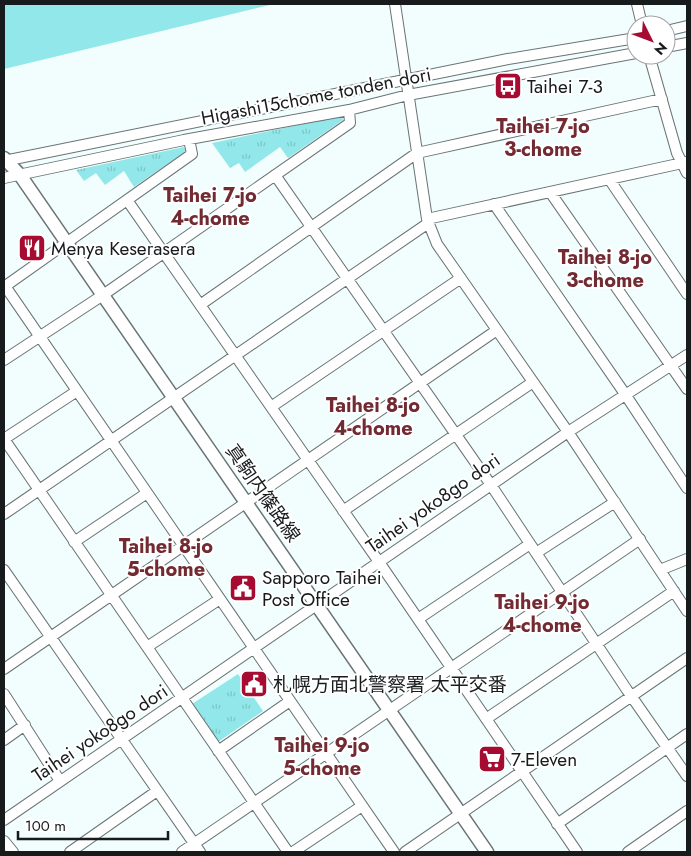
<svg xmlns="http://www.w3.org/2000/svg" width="691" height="856" font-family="Jost,'Noto Sans JP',sans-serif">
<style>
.green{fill:#91e7e9}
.park{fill:url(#park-tufts)}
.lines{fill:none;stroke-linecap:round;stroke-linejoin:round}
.minor-casing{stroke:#6a7474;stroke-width:12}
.major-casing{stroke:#6a7474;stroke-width:15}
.minor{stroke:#fff;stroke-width:10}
.major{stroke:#fff;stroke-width:12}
.labels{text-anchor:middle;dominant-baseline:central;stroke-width:4;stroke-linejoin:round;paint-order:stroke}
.poi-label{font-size:19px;fill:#171b1b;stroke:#fff;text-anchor:start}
.street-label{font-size:19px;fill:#171b1b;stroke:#fff}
.neighbourhood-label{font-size:20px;font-weight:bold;fill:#722b32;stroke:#fff}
</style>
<defs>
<pattern id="park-tufts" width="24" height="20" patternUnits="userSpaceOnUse" patternTransform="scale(1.25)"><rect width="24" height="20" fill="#91e7e9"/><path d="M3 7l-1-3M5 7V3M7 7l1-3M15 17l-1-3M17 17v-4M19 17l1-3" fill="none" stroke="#7cc6c7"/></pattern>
</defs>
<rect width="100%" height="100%" fill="#f2fdfd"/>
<!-- green -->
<path class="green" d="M4,4H274L4,69Z"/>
<!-- park -->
<path class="park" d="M341,116L343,120L288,158L280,147L245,172L239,163L230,168L212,143Z
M184,147L186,151L134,187L124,171L105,185L96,173L84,181L76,170Z
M238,674L263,711L218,742L192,704Z"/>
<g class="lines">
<!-- minor casing -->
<g class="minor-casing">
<path id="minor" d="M395,4L427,219L437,244L568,432L687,611
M637,4L642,25
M666,31L687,26
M666,47L687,43
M649,55L677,153L687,173
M4,161L508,59L636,38
M275,175L491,485L627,690L687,776
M4,178L184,140L349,110L408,95L636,53
M609,179L687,294
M550,192L687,389
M127,200L379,562L577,852
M494,204L625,394L687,488
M427,219L687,162
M5,286L394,852
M4,287L192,154L189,139
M200,305L417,153L662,99
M4,360L103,295L350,123L349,110
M271,407L461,278
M4,439L288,852
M4,439L77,391
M343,511L533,382
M4,514L427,224
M74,542L147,493
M536,553L615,502
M4,570L200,852
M660,570L687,559
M418,619L530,544
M147,647L220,599
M4,669L497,330
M4,694L60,781
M486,719L674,591
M4,740L25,725
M218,751L290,701
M4,820L568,432L687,355
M557,824L687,734
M4,841L13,852
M70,852L157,791
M182,852L640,539
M293,852L362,806
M405,852L687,658
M628,852L687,811"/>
</g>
<!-- major casing -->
<g class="major-casing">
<path id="major" d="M4,158L20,175L487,852"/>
</g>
<!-- minor -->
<use href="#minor" class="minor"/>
<!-- major -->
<use href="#major" class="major"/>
</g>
<!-- icons -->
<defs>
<g id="bus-square" transform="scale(1.4375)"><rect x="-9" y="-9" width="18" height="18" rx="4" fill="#a60b31" stroke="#fff"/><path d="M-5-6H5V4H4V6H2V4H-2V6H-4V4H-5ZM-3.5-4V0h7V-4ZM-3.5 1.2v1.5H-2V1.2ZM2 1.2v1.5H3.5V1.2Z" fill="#fff"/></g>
<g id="restaurant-square" transform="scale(1.4375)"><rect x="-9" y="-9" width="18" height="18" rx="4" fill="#a60b31" stroke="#fff"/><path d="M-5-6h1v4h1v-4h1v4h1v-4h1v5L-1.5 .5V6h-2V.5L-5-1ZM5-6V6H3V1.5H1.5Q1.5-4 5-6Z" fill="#fff"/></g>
<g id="civic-square" transform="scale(1.4375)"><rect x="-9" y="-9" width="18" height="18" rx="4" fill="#a60b31" stroke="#fff"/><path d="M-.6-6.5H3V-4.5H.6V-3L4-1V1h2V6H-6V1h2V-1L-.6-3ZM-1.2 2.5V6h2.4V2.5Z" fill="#fff"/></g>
<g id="supermarket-square" transform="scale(1.4375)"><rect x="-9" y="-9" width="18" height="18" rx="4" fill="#a60b31" stroke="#fff"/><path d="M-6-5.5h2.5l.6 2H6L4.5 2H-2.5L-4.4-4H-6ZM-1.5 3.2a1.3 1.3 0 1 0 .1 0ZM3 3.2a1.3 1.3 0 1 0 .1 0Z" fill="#fff"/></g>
</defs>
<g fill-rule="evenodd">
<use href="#bus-square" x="508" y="86"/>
<use href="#restaurant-square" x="32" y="248"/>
<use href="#civic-square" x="243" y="588"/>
<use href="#civic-square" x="254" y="684"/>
<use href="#supermarket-square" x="492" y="759"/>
</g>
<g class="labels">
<!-- poi labels -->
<g class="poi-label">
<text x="527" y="86">Taihei 7-3</text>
<text x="51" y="248">Menya Keserasera</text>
<text x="262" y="577">Sapporo Taihei<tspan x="262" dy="22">Post Office</tspan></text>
<text x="273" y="684">札幌方面北警察署 太平交番</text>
<text x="511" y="759">7-Eleven</text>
</g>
<!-- street labels -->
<g class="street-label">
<text transform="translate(316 96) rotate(-11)">Higashi15chome tonden dori</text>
<text transform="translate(263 493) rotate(55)">真駒内篠路線</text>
<text transform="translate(433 503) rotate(-35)">Taihei yoko8go dori</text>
<text transform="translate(100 733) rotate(-34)">Taihei yoko8go dori</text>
</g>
<!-- neighbourhood labels -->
<g class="neighbourhood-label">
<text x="543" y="126">Taihei 7-jo<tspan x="543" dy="23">3-chome</tspan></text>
<text x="210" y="195">Taihei 7-jo<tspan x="210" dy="23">4-chome</tspan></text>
<text x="605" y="257">Taihei 8-jo<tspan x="605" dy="23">3-chome</tspan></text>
<text x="373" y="405">Taihei 8-jo<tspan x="373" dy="23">4-chome</tspan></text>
<text x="166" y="546">Taihei 8-jo<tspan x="166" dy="23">5-chome</tspan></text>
<text x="542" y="602">Taihei 9-jo<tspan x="542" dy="23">4-chome</tspan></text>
<text x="322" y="745">Taihei 9-jo<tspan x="322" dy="23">5-chome</tspan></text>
</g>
</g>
<!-- border -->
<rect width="691" height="856" fill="none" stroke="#171b1b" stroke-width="10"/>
<!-- north arrow -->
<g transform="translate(651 40) rotate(132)"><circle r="24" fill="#ffffff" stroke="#a2a4a4"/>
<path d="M0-4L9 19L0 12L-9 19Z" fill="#a60b31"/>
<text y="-8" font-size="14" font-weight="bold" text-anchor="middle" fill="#171b1b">N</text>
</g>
<!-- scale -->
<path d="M18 831v8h150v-8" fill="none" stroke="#171b1b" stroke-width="2.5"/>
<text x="25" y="831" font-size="15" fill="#171b1b" stroke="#ffffff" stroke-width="4" paint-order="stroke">100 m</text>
</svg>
